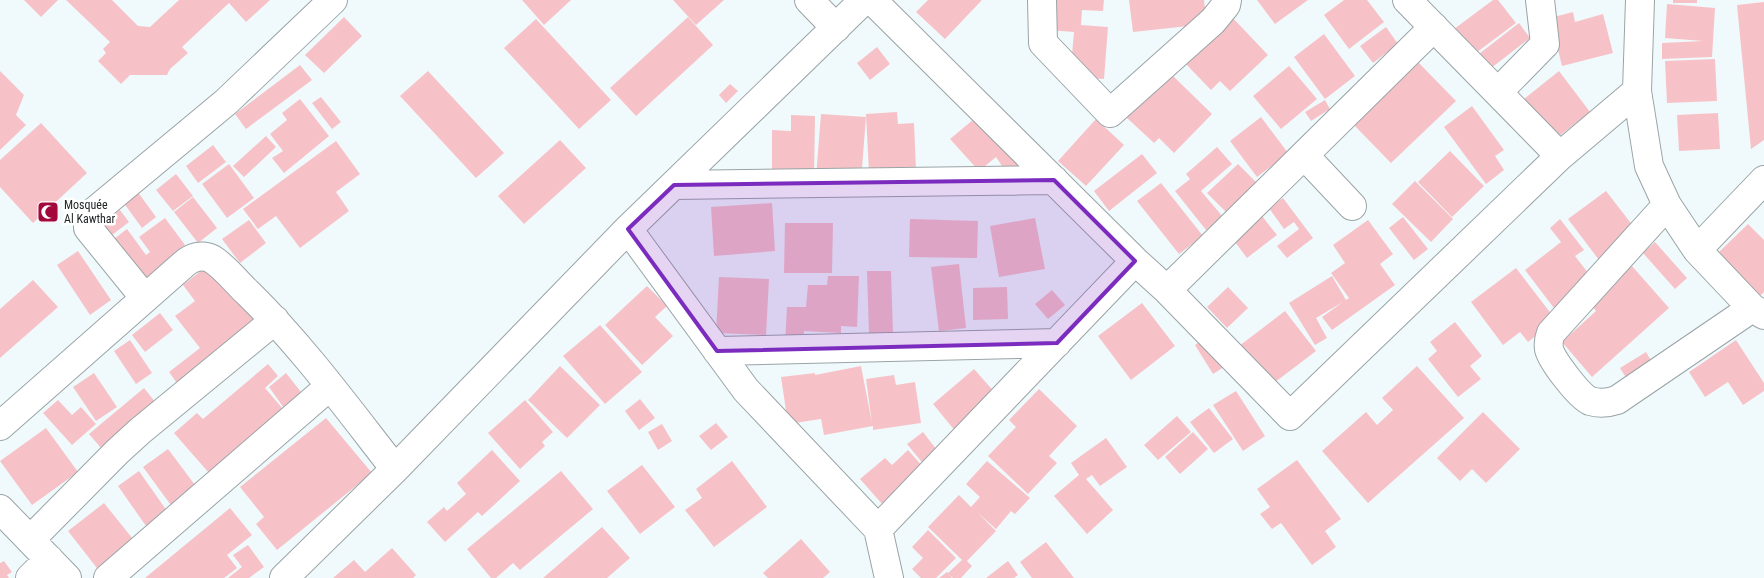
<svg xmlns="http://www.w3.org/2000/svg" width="1764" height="578" font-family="'Roboto Condensed',sans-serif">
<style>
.building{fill:#f7c2c7}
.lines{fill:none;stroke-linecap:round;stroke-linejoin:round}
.minor-casing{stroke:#9aa4a6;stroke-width:30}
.minor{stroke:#fff;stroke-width:28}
.marked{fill:#7b2cbf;fill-opacity:0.2;stroke:#7b2cbf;stroke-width:4;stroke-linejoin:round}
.labels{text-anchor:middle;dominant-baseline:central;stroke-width:5;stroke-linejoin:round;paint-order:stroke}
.poi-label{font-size:12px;fill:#232627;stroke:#fff;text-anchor:start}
</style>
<rect width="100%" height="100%" fill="#f0fafc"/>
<!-- building -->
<path class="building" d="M24,0H58L41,17Z
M66,0H112L138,26L150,27L179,0H270L246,22L229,3L182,47L188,53L170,69L167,75H130L121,84L98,61L106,53L103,49L110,42Z
M522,0H571L544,25Z
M673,0H724L696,25Z
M928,0H982L945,39L916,12Z
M1051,0H1104L1103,11L1082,10L1081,25L1108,27L1104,79L1070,77L1074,32L1048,30Z
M1129,0H1204L1207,24L1133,32Z
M1257,0H1308L1275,24Z
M1344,0H1367L1384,22L1349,49L1324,15Z
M1493,0H1498L1516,23L1465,61L1446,35Z
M1673,0H1697V3H1673Z
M1764,2V140L1751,149L1737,5Z
M1667,4L1715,8L1712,57L1662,59V43L1703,41L1665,38Z
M1573,12L1575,22L1603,14L1613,53L1562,66L1550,18Z
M1230,15L1268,55L1230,91L1220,81L1211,90L1182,60Z
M344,17L362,36L324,73L305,55Z
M688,17L713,45L636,116L610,88Z
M536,19L611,100L579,129L504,48Z
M1519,23L1530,38L1486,72L1475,57Z
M1386,27L1398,44L1373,63L1360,46Z
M1324,34L1355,76L1325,99L1294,57Z
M877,47L890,64L870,80L857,63Z
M1715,59L1717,101L1667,103L1665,61Z
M1417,61L1456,101L1391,163L1352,123Z
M300,65L312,80L246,129L235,114Z
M1289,66L1317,99L1281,129L1253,96Z
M0,71L24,95L16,115L26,125L0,150Z
M428,71L504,153L476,178L400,96Z
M1559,71L1590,112L1540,151L1509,111Z
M1169,72L1212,114L1174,153L1159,138L1154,143L1126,117Z
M730,84L738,91L726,103L719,95Z
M321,97L341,122L332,129L312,103Z
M300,99L329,136L284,173L272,158L283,151L270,134L287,120L282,113Z
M1325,100L1330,109L1311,121L1305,112Z
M1472,106L1504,150L1495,156L1504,170L1486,184L1444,127Z
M897,112L898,124L914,123L916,170L869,173L866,114Z
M1718,113L1720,149L1679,151L1677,115Z
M821,114L866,117L861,181L816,177Z
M980,114L1025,165L1004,169L996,157L979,171L950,139Z
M791,115L815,116L814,179L772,178V130L791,131Z
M1261,117L1288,153L1257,177L1230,141Z
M1096,119L1124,145L1086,186L1058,161Z
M41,123L87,173L33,223L0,187V160Z
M266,136L276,147L244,177L233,166Z
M560,140L586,168L524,224L498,196Z
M336,141L360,174L336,192L349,211L300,248L276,216L258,229L243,209Z
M213,145L226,162L198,183L186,166Z
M1217,147L1232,164L1201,191L1223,217L1206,230L1175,191L1190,179L1186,174Z
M1450,151L1484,186L1452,217L1418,182Z
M1142,154L1157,173L1109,211L1094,191Z
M229,164L254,198L227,218L202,184Z
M1238,164L1259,185L1228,214L1207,193Z
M176,174L193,196L173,211L156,190Z
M1415,181L1453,219L1431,242L1392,204Z
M1161,183L1203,236L1179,254L1137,201Z
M137,191L156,217L142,228L123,202Z
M1606,191L1637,231L1599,260L1568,219Z
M193,197L217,228L198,243L174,212Z
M1283,198L1313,238L1287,258L1277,246L1299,229L1294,222L1284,229L1269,208Z
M772,203L775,251L714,256L711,207Z
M120,210L129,222L103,242L94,230Z
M1262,216L1277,235L1247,258L1232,238Z
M1403,217L1428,249L1414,260L1389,228Z
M165,218L185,245L174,253L179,259L140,289L106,245L127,229L146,255L150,252L139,237Z
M1035,218L1045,269L999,277L990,226Z
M910,219L978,221L977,258L909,257Z
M1560,219L1584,250L1575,256L1595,282L1557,312L1525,270L1561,242L1550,228Z
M249,220L266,243L240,263L222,239Z
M1368,220L1393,254L1380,264L1395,285L1332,330L1322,317L1343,302L1316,318L1327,338L1315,345L1289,303L1332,276L1346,300L1349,298L1331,273L1345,263L1333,245Z
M785,223H833L832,273H784Z
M1748,224L1764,240V292L1760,296L1719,252Z
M1655,242L1687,278L1675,289L1643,253Z
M78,251L111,300L90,315L57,265Z
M211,263L258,325L179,386L169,372L200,348L175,316L195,301L183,285Z
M959,264L966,328L939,331L931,267Z
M1632,266L1669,308L1592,377L1562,342L1596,311L1590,304Z
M1516,268L1556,320L1528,342L1520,332L1503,345L1471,302Z
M867,271H891L893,333L869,334Z
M828,276H859L857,327L841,326V333L804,331V346L785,345L787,307H806L808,285H827Z
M719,277L769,279L766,335L716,333Z
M33,280L58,307L0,358V309Z
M647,286L667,306L655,317L673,336L642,365L605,325Z
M1007,287L1008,319L973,320V288Z
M1228,287L1248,308L1227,328L1207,307Z
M1052,290L1065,305L1048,319L1035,304Z
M1142,303L1175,346L1131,380L1098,336Z
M1285,311L1316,351L1270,386L1239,346Z
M160,313L173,330L145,352L132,335Z
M1455,322L1482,356L1470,366L1481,379L1458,397L1428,359L1437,351L1430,342Z
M600,325L642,372L605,404L563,356Z
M1209,335L1227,365L1213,374L1195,345Z
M130,340L152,373L136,384L114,351Z
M1736,340L1764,383V391L1743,405L1728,382L1705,397L1689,372Z
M1646,352L1656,369L1630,384L1620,368Z
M268,364L278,376L265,388L283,409L209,473L174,433L197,413L203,419Z
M560,366L600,405L567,438L528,400Z
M861,366L872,423L866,379L894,375L896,385L915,382L921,423L873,430V426L824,435L820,413L821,419L788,424L781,377L815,373V375Z
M1417,366L1464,418L1368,503L1322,451L1366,412L1377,425L1393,410L1382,398Z
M974,369L998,396L956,432L933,404Z
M94,373L117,407L96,421L73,387Z
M286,373L305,397L286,411L269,387Z
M144,388L156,403L101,448L89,434Z
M1039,389L1077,426L1049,456L1057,463L1028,494L988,456L1016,427L1009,420Z
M1236,391L1265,436L1243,451L1213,405Z
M640,399L655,418L639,430L625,411Z
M58,400L72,415L81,407L96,424L72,445L43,413Z
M525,400L553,432L542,442L545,446L520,469L488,433Z
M1209,408L1233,439L1214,453L1190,422Z
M1483,412L1520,449L1486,483L1472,469L1460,481L1437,458Z
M1177,416L1191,432L1158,460L1144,445Z
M326,418L372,473L277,550L256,524L264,517L240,487Z
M716,423L728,437L711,450L699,436Z
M662,424L672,441L658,450L648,432Z
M46,428L78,472L32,505L0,461Z
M923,432L940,454L925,466L907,444Z
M1193,432L1208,449L1180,474L1165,457Z
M1106,438L1127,467L1100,486L1092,475L1086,479L1113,510L1087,534L1054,496L1079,475L1071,463Z
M168,449L198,489L173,508L143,467Z
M492,450L520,481L482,516L478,512L445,542L427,522L444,507L447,511L466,494L457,483Z
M908,450L924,468L883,505L860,479L885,458L892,465Z
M1297,460L1341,519L1325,531L1336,547L1312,565L1281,523L1272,529L1260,514L1270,507L1257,489Z
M732,461L767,507L714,547L685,510L702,498L696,489Z
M987,461L1030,498L1015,514L1011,511L996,529L977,512L996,531L967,561L972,566L961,578H953L948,574L952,578H939L947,572L948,573L962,560L928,527L959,495L971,507L980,497L966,484Z
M642,465L675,507L640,534L607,491Z
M139,471L167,511L146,526L118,486Z
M561,471L593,509L520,570L513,563L496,578H491L467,549Z
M104,503L137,544L100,572L68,531Z
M230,508L252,535L227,555L237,568L224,578H145Z
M602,527L630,558L607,578H543Z
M928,530L956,558L936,578H921L912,569L923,558L912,547Z
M801,539L830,572L823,578H768L763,573Z
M1046,542L1074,578H1032L1020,562Z
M248,545L264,567L249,578H228L242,567L233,555Z
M392,548L416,575L413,578H333L354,560L365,572Z
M4,561L12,572L7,575L9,578H0V563Z
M1008,561L1018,575L1014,578H986Z"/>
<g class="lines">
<!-- minor casing -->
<g class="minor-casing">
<path id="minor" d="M809,0L836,28
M872,0L1135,261L1167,290L1290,416L1560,156L1637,91
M1042,0L1043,43L1110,113L1213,21L1226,5L1227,0
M1407,0L1560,156
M1640,0L1637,91L1649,166L1667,205L1697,250L1752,308L1764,315
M1498,92L1545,44L1540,0
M1304,155L1352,206
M674,185L1054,180
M1667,205L1551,333C1549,338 1548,343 1549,349C1552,361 1579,396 1590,401C1600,404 1608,403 1617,400L1752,308
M628,229L746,390L878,529L889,578
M1697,250L1764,180
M1167,290L1434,27
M144,297L88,228V219L90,215L226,102L333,0
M717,351L1057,343
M0,426L184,264C192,257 202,254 212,259C225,267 237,283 248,293C303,347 348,409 395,469
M0,509L67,578
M878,529L1135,261
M30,540L117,452L140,431L275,320
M30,578L49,559
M108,578L330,386
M284,578L395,469L628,229L864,0"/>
</g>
<!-- minor -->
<use href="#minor" class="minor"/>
</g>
<!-- marked area -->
<path class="marked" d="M1054,180L1135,261L1057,343L717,351L628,229L674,185Z"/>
<!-- icons -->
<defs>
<g id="mosque-square" transform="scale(1.125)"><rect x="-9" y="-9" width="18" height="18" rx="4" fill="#a3083d" stroke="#fff"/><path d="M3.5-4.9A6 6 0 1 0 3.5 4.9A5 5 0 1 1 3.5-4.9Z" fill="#fff"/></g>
</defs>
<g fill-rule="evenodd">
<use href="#mosque-square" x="48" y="212"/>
</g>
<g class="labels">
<!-- poi labels -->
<g class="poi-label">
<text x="64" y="205">Mosquée<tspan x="64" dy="14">Al Kawthar</tspan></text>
</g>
</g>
</svg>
